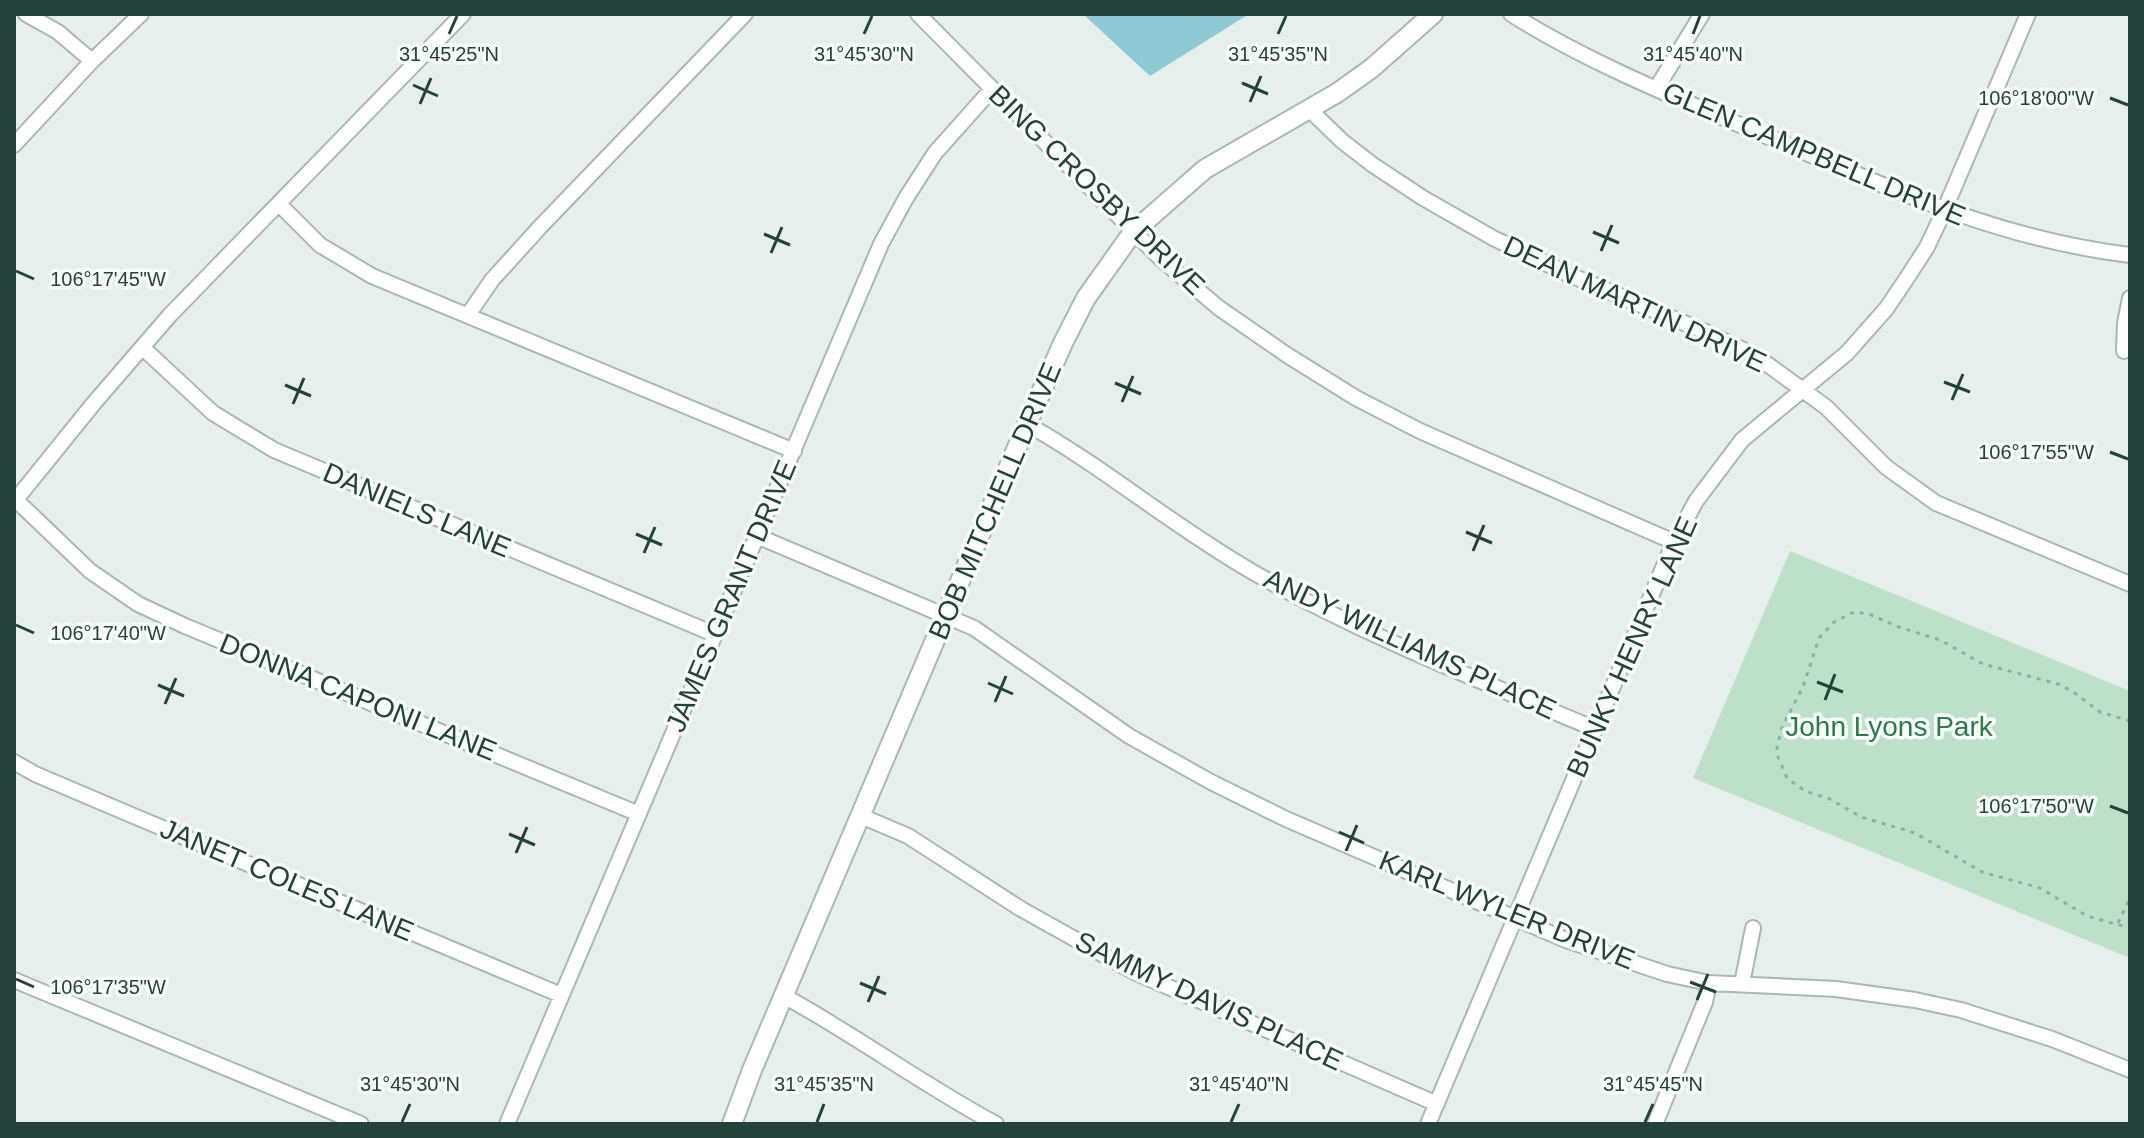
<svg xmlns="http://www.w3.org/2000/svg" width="2144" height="1138" font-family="Arial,sans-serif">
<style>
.green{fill:#bfe0c8}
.water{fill:#8ec9d4}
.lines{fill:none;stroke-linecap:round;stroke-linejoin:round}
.minor-casing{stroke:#a8b8b2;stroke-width:18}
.tertiary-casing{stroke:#a8b8b2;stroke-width:22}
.path{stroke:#86b3a5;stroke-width:3;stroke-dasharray:4 6;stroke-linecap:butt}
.minor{stroke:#fff;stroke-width:14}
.tertiary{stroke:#fff;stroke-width:18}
.ticks{fill:none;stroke:#24423a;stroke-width:3}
.labels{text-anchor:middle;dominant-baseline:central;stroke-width:7;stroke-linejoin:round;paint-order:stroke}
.street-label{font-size:28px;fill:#24423a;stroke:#f7fbf9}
.park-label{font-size:28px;fill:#2d7a4b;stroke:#f7fbf9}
.ticks-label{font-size:20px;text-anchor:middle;fill:#24423a;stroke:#f7fbf9;stroke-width:7;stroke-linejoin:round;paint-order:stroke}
</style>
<rect width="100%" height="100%" fill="#e6efeb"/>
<!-- green -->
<path class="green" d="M1790,551L2130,691V958L1693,778Z"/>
<!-- water -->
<path class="water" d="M1083,14H1249L1150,76Z"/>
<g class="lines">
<!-- minor casing -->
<g class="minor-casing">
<path id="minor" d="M26,14L58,32L92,61
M918,14L1161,259L1219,308L1287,355L1356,398L1420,431L1674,542
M1511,14C1597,68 1692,104 1785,144C1901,193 2004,240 2130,255
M1656,89L1702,14
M1309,109L1342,141L1373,165L1423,198L1493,238L1570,275L1708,333L1756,356L1826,407L1886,467L1936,503L2130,584
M14,145L92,61L141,14
M280,205L320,245L372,276L794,451
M468,315L492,280L540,227L745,14
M143,348L213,413L274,450L714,634
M2124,351L2125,323L2130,298
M1027,424C1105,468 1173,526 1251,571C1361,634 1479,680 1595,729
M16,500L90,571L138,604L185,626L639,814
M14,502L94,403L170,315L463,14
M757,536L974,628L1129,736L1211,782L1286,819L1566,940L1667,974L1709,983L1836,989L1915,1000L1961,1010L2052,1039L2130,1070
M14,762L35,774L129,814L561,995
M861,816L908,836L1021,909L1134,972L1437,1104
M14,980L361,1124
M1742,984L1753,928
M784,996C857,1036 923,1085 996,1124
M507,1124L881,244L906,198L935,153L992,89
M1428,1124L1674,542L1696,501L1742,440L1847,353L1886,309L1905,281L1927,247L1944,211L2028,14
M1655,1124L1705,1002L1709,983"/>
</g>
<!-- tertiary casing -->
<g class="tertiary-casing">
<path id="tertiary" d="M732,1124L752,1070L1027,424L1063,343L1086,298L1133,232L1205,169L1337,93L1372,68L1433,14"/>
</g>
<!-- path -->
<path class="path" d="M2130,721L2100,712L2072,691L2058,684L1983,664L1940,640L1899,627L1869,614L1854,612L1834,622L1819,638L1803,687L1783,725L1777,746L1778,757L1787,778L1805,791L1830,799L1861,817L1915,833L1982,872L2040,888L2087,916L2130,928
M2118,923L2130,898"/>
<!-- minor -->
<use href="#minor" class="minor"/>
<!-- tertiary -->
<use href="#tertiary" class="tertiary"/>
</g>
<!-- ticks -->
<path class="ticks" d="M449,34L457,16M864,34L872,16M1278,34L1286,16M1693,34L1700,16M1242,83L1268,94M413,85L438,96M2110,98L2128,105M1250,102L1261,76M420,104L431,78M1593,232L1619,243M764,234L790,245M1601,251L1612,225M771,253L782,227M16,271L34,279M1944,382L1970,392M1115,383L1141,394M285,385L311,396M1952,400L1963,374M1122,402L1133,376M293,404L304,378M2110,452L2128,459M1466,532L1492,543M636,534L662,545M1473,551L1484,525M644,553L655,527M16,625L34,633M1817,682L1843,692M988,683L1013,694M158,685L184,696M1825,700L1835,674M995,702L1006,676M165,704L176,678M2110,806L2128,813M1339,832L1364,843M509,834L535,845M1346,851L1357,825M516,853L527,827M16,979L34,987M1690,982L1716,992M860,983L886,994M1697,1000L1708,974M868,1002L879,976M402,1122L410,1104M817,1122L824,1104M1231,1122L1239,1104M1645,1122L1653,1104"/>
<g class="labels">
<!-- street labels -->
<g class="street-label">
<text transform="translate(1814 154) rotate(23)">GLEN CAMPBELL DRIVE</text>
<text transform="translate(1097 190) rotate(44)">BING CROSBY DRIVE</text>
<text transform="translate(1635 304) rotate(25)">DEAN MARTIN DRIVE</text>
<text transform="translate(995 501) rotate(-67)">BOB MITCHELL DRIVE</text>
<text transform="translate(417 510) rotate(23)">DANIELS LANE</text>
<text transform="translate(731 596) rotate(-67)">JAMES GRANT DRIVE</text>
<text transform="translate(1410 644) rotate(25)">ANDY WILLIAMS PLACE</text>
<text transform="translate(1632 647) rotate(-66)">BUNKY HENRY LANE</text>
<text transform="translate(358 697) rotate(22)">DONNA CAPONI LANE</text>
<text transform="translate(287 880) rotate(23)">JANET COLES LANE</text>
<text transform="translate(1507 910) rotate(22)">KARL WYLER DRIVE</text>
<text transform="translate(1209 1001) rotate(25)">SAMMY DAVIS PLACE</text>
</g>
<!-- park labels -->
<g class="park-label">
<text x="1889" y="726">John Lyons Park</text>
</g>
</g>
<g class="ticks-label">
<text x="449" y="61">31°45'25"N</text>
<text x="864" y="61">31°45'30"N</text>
<text x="1278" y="61">31°45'35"N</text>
<text x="1693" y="61">31°45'40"N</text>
<text x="2036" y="105">106°18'00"W</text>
<text x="108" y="286">106°17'45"W</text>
<text x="2036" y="459">106°17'55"W</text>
<text x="108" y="640">106°17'40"W</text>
<text x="2036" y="813">106°17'50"W</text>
<text x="108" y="994">106°17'35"W</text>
<text x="410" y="1091">31°45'30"N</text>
<text x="824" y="1091">31°45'35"N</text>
<text x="1239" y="1091">31°45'40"N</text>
<text x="1653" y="1091">31°45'45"N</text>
</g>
<!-- border -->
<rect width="2144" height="1138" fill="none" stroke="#24423a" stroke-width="32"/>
</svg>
